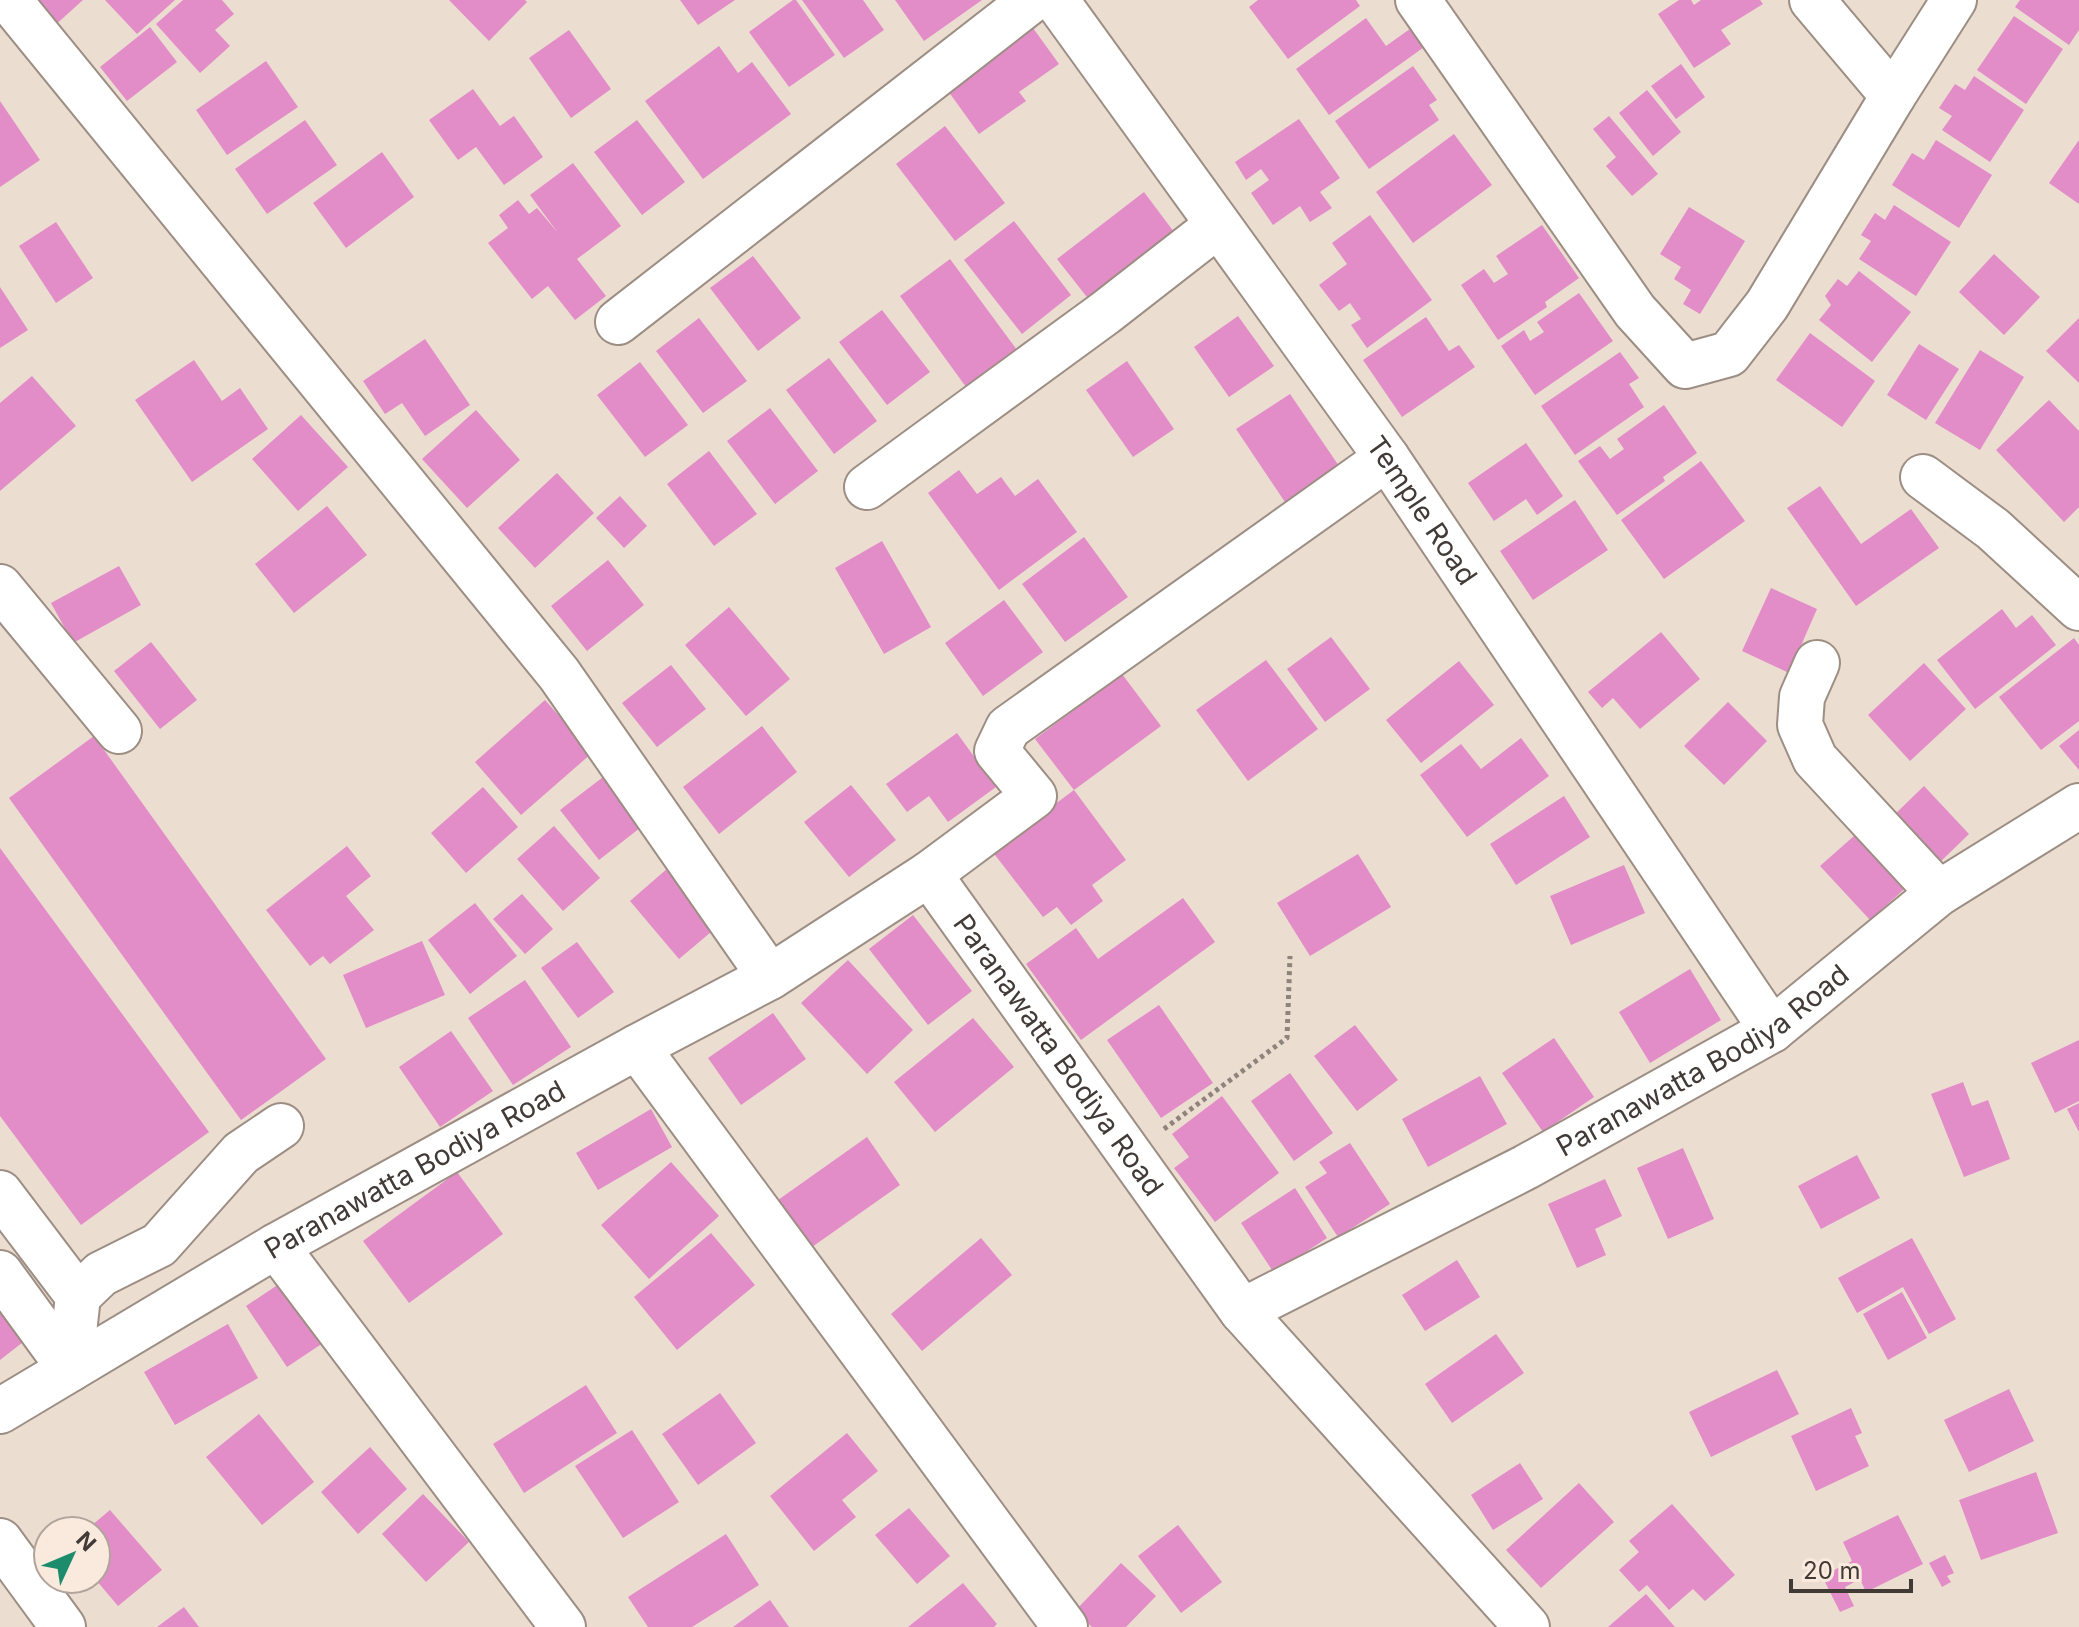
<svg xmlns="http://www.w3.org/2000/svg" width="2079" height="1627" font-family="Inter,sans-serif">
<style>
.building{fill:#e28cc8}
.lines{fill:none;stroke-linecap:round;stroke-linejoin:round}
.minor-casing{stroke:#9d8e84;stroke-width:48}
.path{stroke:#8f847c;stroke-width:5;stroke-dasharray:4 4;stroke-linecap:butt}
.minor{stroke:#fff;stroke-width:44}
.labels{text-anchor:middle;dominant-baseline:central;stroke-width:6;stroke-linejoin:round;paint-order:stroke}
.street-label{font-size:28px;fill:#413a36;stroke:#faeade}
</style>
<rect width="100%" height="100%" fill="#ecddd1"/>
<!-- building -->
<path class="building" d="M28,0H83L53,27Z
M105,0H175L137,34Z
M183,0H222L234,14L215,30L230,46L200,73L156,24Z
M449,0H525L527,2L489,41Z
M680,0H735L698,25Z
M793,0H796L835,55L789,87L749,32Z
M802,0H863L884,30L844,58Z
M895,0H982L924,41Z
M1258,0H1356L1360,6L1288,59L1249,7Z
M1679,0H1691L1694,5L1701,0H1760L1763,4L1721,30L1731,44L1694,68L1658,14Z
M2020,0H2079V30L2069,45L2015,7Z
M2014,16L2063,49L2026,104L1977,70Z
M1366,18L1386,46L1414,26L1427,45L1329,115L1296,69Z
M150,27L177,62L127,101L100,67Z
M1033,28L1059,64L1019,92L1026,101L979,134L946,88Z
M569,30L611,89L571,118L529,58Z
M719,46L738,73L752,62L791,114L703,179L645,101Z
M266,61L298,107L227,155L196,110Z
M1681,64L1705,97L1676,119L1651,86Z
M1413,66L1437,100L1429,105L1439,120L1369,169L1335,121Z
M1974,76L2024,110L1990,162L1942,130L1952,116L1939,108L1955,84L1965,90Z
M473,89L500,126L514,116L543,157L504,185L476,147L458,160L429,120Z
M1647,90L1681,132L1653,156L1619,113Z
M0,101L40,160L0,187Z
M1609,116L1658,174L1632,196L1606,166L1616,157L1593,129Z
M1299,119L1340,178L1320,192L1332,208L1310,222L1300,206L1273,225L1251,193L1269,180L1261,169L1246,180L1235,162Z
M305,120L337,165L267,214L235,169Z
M637,120L685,182L642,215L594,152Z
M945,126L1005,203L955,241L896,164Z
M1454,134L1492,185L1413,243L1376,192Z
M1936,140L1992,175L1959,228L1892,185L1912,153L1924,160Z
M2079,140V204L2049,183Z
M382,152L414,197L346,248L313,203Z
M573,163L621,226L577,259L606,296L575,320L548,286L532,299L488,243L508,228L499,215L518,200L529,214L537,208L558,233L530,195Z
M1144,192L1180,240L1094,306L1057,259Z
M1894,205L1951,242L1916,296L1859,259L1871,241L1861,235L1875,213L1885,220Z
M1689,207L1745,241L1700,314L1683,304L1691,290L1674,279L1681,267L1660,254Z
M1370,215L1432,300L1367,348L1351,325L1361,319L1350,303L1339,311L1319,285L1347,264L1332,243Z
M1014,221L1071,295L1022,334L964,260Z
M56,222L93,278L56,303L19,246Z
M1542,225L1579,278L1545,302L1547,307L1498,340L1461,285L1484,269L1494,283L1508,274L1496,256Z
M1994,254L2040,297L2004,335L1959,292Z
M753,256L801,318L758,351L710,288Z
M950,259L1017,350L966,387L900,296Z
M1859,271L1911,312L1872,362L1819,320L1831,305L1825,296L1838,279L1847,286Z
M0,287L28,330L0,348Z
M1579,293L1613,341L1535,395L1501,346L1524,330L1530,341L1544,332L1537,322Z
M882,310L930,372L887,405L839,342Z
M1238,316L1274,366L1229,397L1194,347Z
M1426,317L1449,351L1459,345L1475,367L1402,417L1363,360Z
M699,318L747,381L703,413L656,351Z
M2079,318V383L2046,351Z
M1810,333L1875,381L1842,427L1776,380Z
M425,339L470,405L425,436L402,403L385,414L363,381Z
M1919,344L1959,369L1926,420L1887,395Z
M1980,350L2024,377L1980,450L1935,423Z
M1620,352L1639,378L1629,384L1644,407L1575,455L1541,406Z
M829,358L877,421L834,454L786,390Z
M194,360L222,401L240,388L268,429L192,482L135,400Z
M1127,361L1174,429L1133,457L1086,390Z
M640,362L688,425L645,457L597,395Z
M32,376L76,426L0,491V403Z
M1290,394L1341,469L1287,505L1236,429Z
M2049,400L2079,431V507L2064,522L1996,450Z
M1664,405L1697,453L1663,477L1665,481L1617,515L1578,461L1600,446L1610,459L1624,449L1617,439Z
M770,408L818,471L775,504L727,441Z
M476,410L520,460L467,508L422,459Z
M301,415L348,467L298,511L252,459Z
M1526,443L1563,496L1537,515L1526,499L1494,521L1468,483Z
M709,451L757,514L714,546L667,484Z
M1701,461L1745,521L1664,579L1621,520Z
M959,470L977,494L1001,477L1015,496L1038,479L1077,532L999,590L928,493Z
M557,473L594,513L535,568L498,528Z
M1820,486L1861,544L1911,509L1939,548L1856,606L1787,508Z
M620,496L647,526L624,548L596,518Z
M1575,500L1608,550L1533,600L1500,551Z
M327,506L367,555L294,613L255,564Z
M1084,537L1128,597L1065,642L1022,584Z
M882,541L931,627L884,654L835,568Z
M608,560L644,605L587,651L551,606Z
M119,566L141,605L73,643L51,603Z
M1771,588L1817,609L1789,673L1742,651Z
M1004,600L1043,652L983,696L945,643Z
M729,607L790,679L746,716L685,645Z
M2002,609L2016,628L2032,615L2056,645L1975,709L1937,660Z
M1661,632L1700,679L1640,729L1613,698L1602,708L1588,692Z
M1331,637L1370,689L1325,722L1287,669Z
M2074,638L2079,645V721L2041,750L1999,697Z
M151,642L197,700L160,729L114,671Z
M1266,660L1318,729L1248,781L1196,710Z
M1459,661L1494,705L1421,763L1386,720Z
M1924,663L1966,709L1910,761L1868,715Z
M671,665L706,709L657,747L622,703Z
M1122,674L1161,726L1074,790L1035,739Z
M545,700L592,753L521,815L475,762Z
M1728,702L1767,741L1724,785L1684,746Z
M762,726L797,772L719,834L683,787Z
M2079,730V770L2059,746Z
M957,733L996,787L948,822L929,796L907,812L886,784Z
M94,736L326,1059L241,1120L9,798Z
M1521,738L1549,776L1467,837L1420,775L1461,744L1481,769Z
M607,774L645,824L599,860L560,810Z
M851,785L896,840L849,877L804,822Z
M1924,786L1969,834L1936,866L1891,818Z
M483,787L518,827L466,873L431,833Z
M1074,790L1126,860L1092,885L1103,901L1071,925L1057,907L1043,917L992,851Z
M1564,796L1590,837L1516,885L1490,844Z
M554,826L600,878L563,911L517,859Z
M1863,828L1912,882L1870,920L1820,866Z
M347,846L371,876L346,896L374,930L330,964L323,956L310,966L266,910Z
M0,848L209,1132L81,1225L0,1116Z
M1358,854L1391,907L1310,956L1277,903Z
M1624,865L1645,913L1571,945L1550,896Z
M668,868L717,927L679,959L630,901Z
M522,894L553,929L525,954L493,919Z
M1183,898L1215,942L1081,1040L1026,964L1076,928L1098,959Z
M475,903L517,956L470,994L428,940Z
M913,915L972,991L928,1025L869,949Z
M422,941L445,995L366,1028L343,975Z
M577,942L614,992L578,1018L541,968Z
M848,960L913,1030L867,1074L801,1003Z
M1690,969L1721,1020L1650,1063L1619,1012Z
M525,980L571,1047L513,1085L468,1018Z
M1159,1005L1213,1083L1161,1118L1107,1040Z
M773,1013L806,1059L741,1105L708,1058Z
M973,1018L1014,1067L935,1132L894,1082Z
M1355,1025L1398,1080L1357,1111L1314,1056Z
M451,1031L493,1091L440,1127L399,1067Z
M1554,1038L1594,1097L1543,1132L1502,1073Z
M2079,1040V1101L2055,1113L2031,1063Z
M1290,1073L1333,1133L1294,1161L1251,1101Z
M1480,1076L1507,1124L1428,1167L1402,1119Z
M1963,1082L1972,1106L1988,1100L2010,1159L1964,1177L1931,1094Z
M1222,1096L1279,1173L1215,1222L1174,1168L1189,1157L1172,1134Z
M2079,1103V1132L2067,1109Z
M651,1109L672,1147L598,1190L576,1153Z
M867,1137L900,1185L812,1247L778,1200Z
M1350,1143L1390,1204L1338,1237L1305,1187L1327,1173L1319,1162Z
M1683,1148L1714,1219L1668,1239L1637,1168Z
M1857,1155L1880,1198L1821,1229L1798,1186Z
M671,1162L719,1216L649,1279L601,1225Z
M457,1172L503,1234L409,1303L363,1241Z
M1605,1179L1622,1216L1595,1229L1606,1255L1577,1268L1548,1204Z
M1295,1188L1327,1238L1274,1273L1241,1223Z
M711,1233L755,1285L677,1350L634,1297Z
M981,1238L1012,1275L922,1351L891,1314Z
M1912,1238L1956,1319L1929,1334L1903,1287L1857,1313L1838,1278Z
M1457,1260L1480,1297L1425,1331L1402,1295Z
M285,1280L326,1341L287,1367L246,1306Z
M1902,1292L1927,1338L1888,1360L1863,1314Z
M0,1306L27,1339L0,1360Z
M228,1324L258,1378L175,1425L144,1372Z
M1496,1334L1524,1373L1452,1423L1425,1384Z
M1777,1370L1799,1414L1711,1457L1689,1412Z
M586,1385L617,1433L524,1493L493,1444Z
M2009,1389L2034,1441L1969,1472L1944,1420Z
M720,1393L756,1443L698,1485L662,1434Z
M1851,1408L1862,1433L1855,1436L1869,1466L1816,1491L1791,1436Z
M259,1414L314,1482L262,1525L206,1457Z
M632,1430L679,1502L623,1538L575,1466Z
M847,1433L878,1471L842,1500L856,1517L814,1551L770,1496Z
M370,1447L407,1489L358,1534L321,1492Z
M1520,1463L1543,1499L1493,1530L1471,1495Z
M2036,1472L2058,1533L1981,1560L1959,1500Z
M1579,1483L1614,1522L1541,1588L1506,1550Z
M423,1494L469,1542L426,1582L382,1534Z
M1672,1504L1735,1575L1705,1601L1693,1589L1669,1610L1647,1585L1639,1592L1619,1570L1639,1552L1629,1541Z
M909,1508L950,1556L917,1584L875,1535Z
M110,1510L162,1570L118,1606L96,1580V1531H85Z
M1898,1515L1923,1564L1866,1592L1860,1579L1845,1587L1854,1606L1840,1612L1822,1576L1852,1561L1843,1542Z
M1178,1525L1222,1582L1181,1613L1138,1556Z
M726,1534L759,1585L692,1627H648L628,1597Z
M1945,1555L1954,1573L1947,1576L1951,1582L1942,1587L1929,1563Z
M1121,1563L1156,1596L1126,1627H1092L1075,1611Z
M963,1583L997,1624L994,1627H908Z
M1646,1594L1675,1627H1608Z
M770,1600L789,1627H733Z
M184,1607L199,1627H157Z"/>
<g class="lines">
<!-- minor casing -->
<g class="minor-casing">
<g id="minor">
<path d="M9,0L559,674L770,977"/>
<path id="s1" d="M1056,0L1387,458L1772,1030"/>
<path d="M1418,0L1635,311L1685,366L1729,354L1767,305L1893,96L1812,0"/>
<path d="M1893,96L1954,0"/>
<path d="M618,322L1032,0"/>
<path d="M1923,477L1993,529L2079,608"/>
<path d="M867,487L1105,313L1218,225"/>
<path d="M0,587L119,731"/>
<path d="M1817,663L1802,697L1800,725L1815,759L1939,893"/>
<path d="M929,874L1034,796L997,751L1008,728L1387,458"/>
<path d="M637,1047L1065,1627"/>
<path d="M0,1193L78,1296L70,1369"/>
<path d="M276,1246L563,1627"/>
<path d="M0,1273L70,1369"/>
<path d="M78,1296L101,1274L159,1245L241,1153L281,1126"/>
<path d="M1242,1311L1527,1627"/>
<path id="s2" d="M0,1411L276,1246L637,1047L770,977L929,874L1242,1311L1526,1167L1772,1030L1939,893L2079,806"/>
<path d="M0,1541L63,1627"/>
</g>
</g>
<!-- path -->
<path class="path" d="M1164,1129L1287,1038L1290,956"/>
<!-- minor -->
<use href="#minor" class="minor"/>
</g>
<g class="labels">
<!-- street labels -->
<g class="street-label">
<text stroke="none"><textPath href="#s1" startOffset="628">Temple Road</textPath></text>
<text stroke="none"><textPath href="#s2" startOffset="1296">Paranawatta Bodiya Road</textPath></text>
<text stroke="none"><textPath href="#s2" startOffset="2136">Paranawatta Bodiya Road</textPath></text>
<text stroke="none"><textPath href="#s2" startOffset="480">Paranawatta Bodiya Road</textPath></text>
</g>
</g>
<!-- north arrow -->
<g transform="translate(72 1555) rotate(46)"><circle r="38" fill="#faeade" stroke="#b0a49b" stroke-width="2"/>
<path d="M0-6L14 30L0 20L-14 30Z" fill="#1d8c6c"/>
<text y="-12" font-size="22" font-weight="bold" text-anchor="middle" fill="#413a36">N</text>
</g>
<!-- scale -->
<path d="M1791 1579v12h120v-12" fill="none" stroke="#413a36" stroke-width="4"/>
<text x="1803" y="1579" font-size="24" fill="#413a36" stroke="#faeade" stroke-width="6" paint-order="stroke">20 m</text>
</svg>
